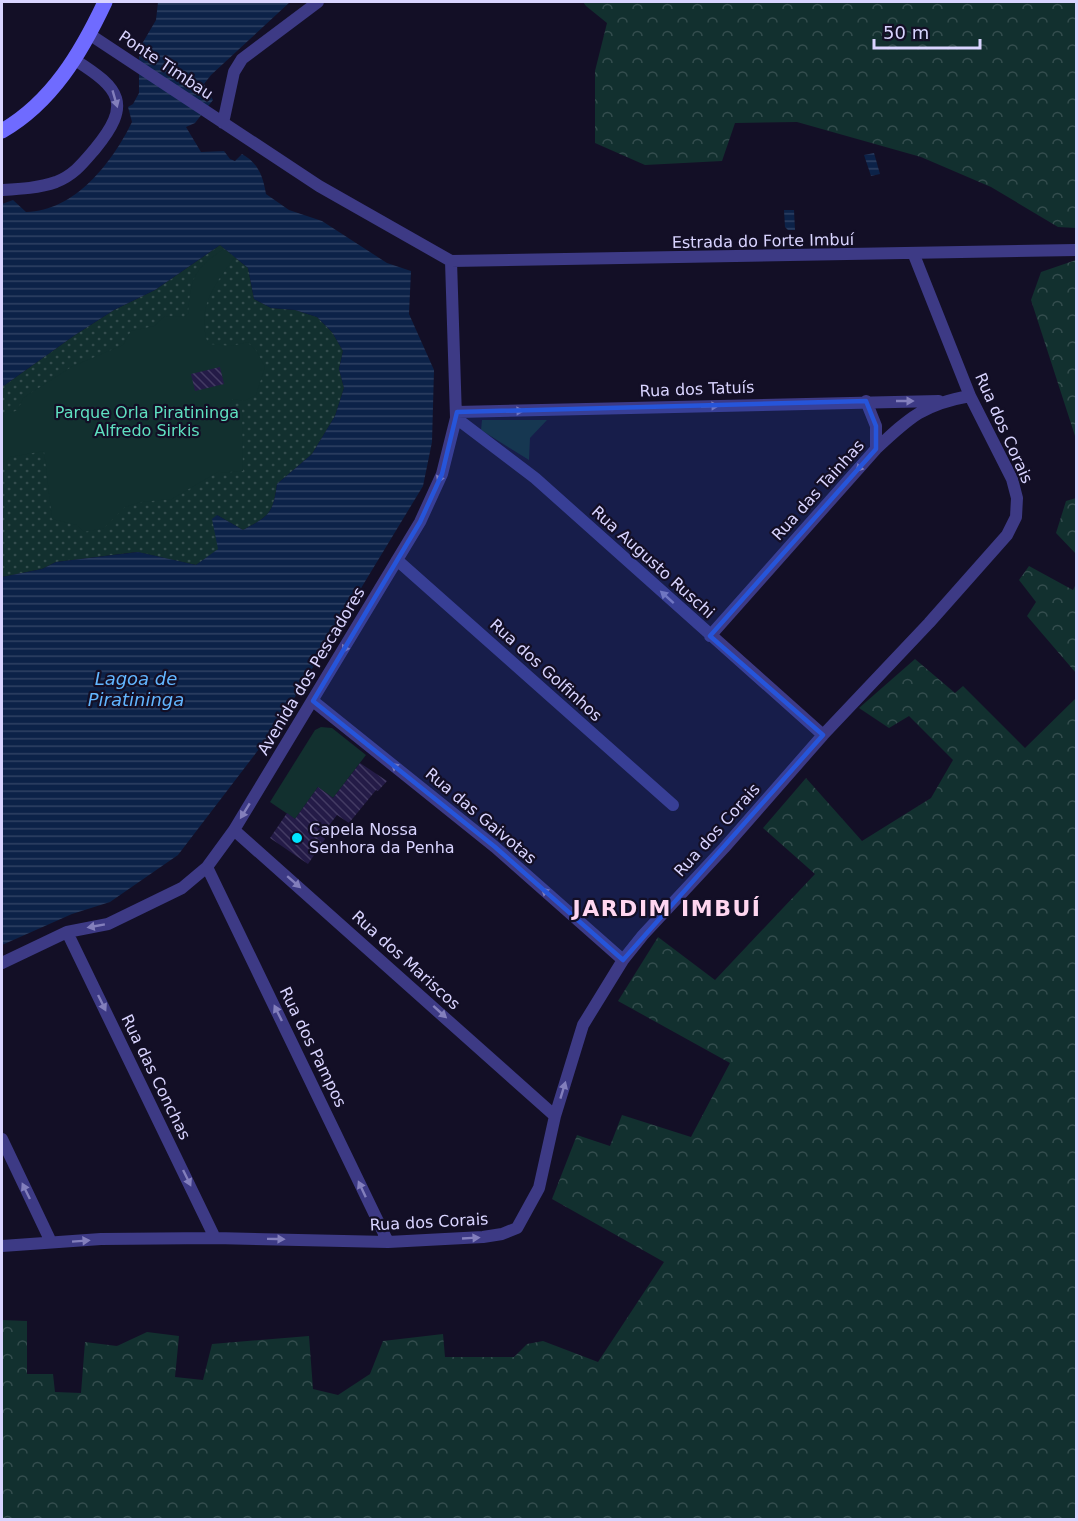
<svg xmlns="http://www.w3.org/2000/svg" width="1078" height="1521" font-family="'DejaVu Sans',sans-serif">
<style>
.grass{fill:url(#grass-dots)}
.forest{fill:url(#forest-crowns)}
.park{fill:#12302f}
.water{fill:url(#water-rules)}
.building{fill:url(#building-back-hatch)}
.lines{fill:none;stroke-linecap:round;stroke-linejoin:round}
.street{stroke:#3d3a85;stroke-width:12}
.secondary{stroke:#6f6bff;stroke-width:15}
.oneway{fill:#837fbc}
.marked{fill:#2655da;fill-opacity:0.2;stroke:#2655da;stroke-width:4.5;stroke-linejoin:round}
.poi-dot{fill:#00e5ff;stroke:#130f26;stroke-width:2}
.labels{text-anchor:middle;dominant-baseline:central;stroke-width:4.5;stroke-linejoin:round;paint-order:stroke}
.street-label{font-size:16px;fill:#d9d4ff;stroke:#130f26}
.park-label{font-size:16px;fill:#5fe0c0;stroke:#130f26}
.poi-label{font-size:16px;fill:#d9d4ff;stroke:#130f26;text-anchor:start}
.water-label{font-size:18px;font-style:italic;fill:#62b6ff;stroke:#130f26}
.district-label{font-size:22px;font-weight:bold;letter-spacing:1.5px;fill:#ffd6f0;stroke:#130f26}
</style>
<defs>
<pattern id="grass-dots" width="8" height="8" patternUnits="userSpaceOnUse" patternTransform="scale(1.5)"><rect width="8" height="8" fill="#12302f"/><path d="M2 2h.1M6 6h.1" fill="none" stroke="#344d4e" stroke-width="1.8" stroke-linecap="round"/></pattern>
<pattern id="forest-crowns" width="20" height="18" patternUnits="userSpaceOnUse" patternTransform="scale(1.5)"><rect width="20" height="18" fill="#12302f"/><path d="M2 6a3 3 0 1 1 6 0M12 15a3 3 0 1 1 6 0" fill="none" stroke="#344d4e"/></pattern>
<pattern id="water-rules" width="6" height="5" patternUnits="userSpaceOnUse" patternTransform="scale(1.5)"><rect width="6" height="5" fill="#0c2248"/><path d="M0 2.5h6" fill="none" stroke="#2f4163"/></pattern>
<pattern id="building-back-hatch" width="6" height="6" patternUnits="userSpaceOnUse" patternTransform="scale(1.5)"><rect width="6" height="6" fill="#241b47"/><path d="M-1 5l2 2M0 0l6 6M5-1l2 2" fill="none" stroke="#433b63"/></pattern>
</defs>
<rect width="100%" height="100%" fill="#130f26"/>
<!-- grass -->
<path class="grass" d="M220,245L248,268L254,299L271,308L295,310L317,317L332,332L343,351L339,369L344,388L335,416L312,454L277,484C273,514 269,516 243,530L217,515L219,549L196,565L137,552L56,562L42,569L2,577V387L75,335L114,310L155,290Z"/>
<!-- forest -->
<path class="forest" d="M583,2H1076V228L1058,227L991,187L921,157L797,122L735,123L722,161L645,165L595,143V71L607,23L586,6Z
M1076,260V439L1031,300L1041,272Z
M1076,498V554L1056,533L1066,501Z
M1029,566L1073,590L1076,584V673L1027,616L1036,602L1019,580Z
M915,659L955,693L963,686L1025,748L1076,698V1519H2V1320L27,1321V1374H53L55,1392L81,1393L85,1342L117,1346L147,1332L179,1336L175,1377L203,1380L212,1344L309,1336L313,1389L338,1395L370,1374L383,1341L443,1334L445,1357H514L527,1344L543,1341L598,1362L664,1262L552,1199L577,1135L610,1146L622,1115L691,1137L730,1063L618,1001L658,937L715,980L815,874L763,828L806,778L862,841L931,798L953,760L909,716L889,728L859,708Z"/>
<!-- park -->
<path class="park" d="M224,249L235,257C214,285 196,308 208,344L232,346L247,342L256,350L265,367L256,395L244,401L233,399L228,407L242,410L243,471L216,473L172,499L141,502L125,507L104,528L84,532L77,525L52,519L44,451L10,457L2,463V416L18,410L23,398L73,366L123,345L131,331L154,326L165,316L184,317L188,314C191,278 193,269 224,249Z
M482,420H547L530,438L529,460L481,430Z
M321,727L332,728L366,755L333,798L318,787L295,819L270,802L315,730Z"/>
<!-- water -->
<path class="water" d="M158,2H290L211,75L204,84L213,100L195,123L186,127L201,152L224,151L230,159L235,161L242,154C258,163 263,176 266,194L289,210L322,221L387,263L411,271L409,314L434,370L432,442L423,486L295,697L269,736L178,855L110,902L72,914L2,945V577L42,569L56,562L138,552L196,565L218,549L212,519L217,515L243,530C269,516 273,514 277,484L312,454L335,416L344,388L339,369L343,351L332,332L317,317L295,310L271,308L254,299L248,268L220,245L155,290L114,310L75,335L2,387V204L13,200L26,212C75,211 112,163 132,122L128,107L133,104L139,93V49L156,20Z
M874,153L880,174L871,176L864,155Z
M784,210H794L795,230H788L785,227Z"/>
<!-- building -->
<path class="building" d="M220,367L224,384L195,391L191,374Z
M360,763L387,781L378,791L376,790L349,823L337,815L321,836L325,839L308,864L270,838L287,813L295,819L318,787L333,798Z"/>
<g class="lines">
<!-- street -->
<path class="street" d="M89,34L319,186L451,261L1076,250
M223,123L234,72L242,59L318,2
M2,190C20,189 39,188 56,182C74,175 83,163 95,149C132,104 121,89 75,60
M866,401L876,426V449
M457,412L939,401
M456,418L535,478L823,735
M397,560L673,805
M710,636L876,449C910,417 924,404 970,396
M313,701L495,847L623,960
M234,830L555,1116
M207,867L388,1242
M67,932L215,1238
M2,963L67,932L108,924L182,888L207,867L234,830L420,522L442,474L456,418L451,261
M2,1139L51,1242
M2,1246L101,1239L215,1238L388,1242L483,1237L502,1234L517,1228L539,1188L555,1116L583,1025L623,960L643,935L724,848L823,735L929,623L1007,535L1016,517L1017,498L1012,479L970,396L914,255"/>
<!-- secondary -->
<path class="secondary" d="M2,131C52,102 81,53 105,2"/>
</g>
<!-- one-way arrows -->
<defs><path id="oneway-solid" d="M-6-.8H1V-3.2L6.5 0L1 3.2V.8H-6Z" transform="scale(1.5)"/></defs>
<g class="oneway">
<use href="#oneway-solid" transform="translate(115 99) rotate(74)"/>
<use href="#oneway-solid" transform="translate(905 401)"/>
<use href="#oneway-solid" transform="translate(710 406) rotate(-2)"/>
<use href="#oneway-solid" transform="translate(515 411) rotate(-2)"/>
<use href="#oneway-solid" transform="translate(862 465) rotate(132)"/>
<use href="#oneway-solid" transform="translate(441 475) rotate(112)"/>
<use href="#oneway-solid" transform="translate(667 597) rotate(-138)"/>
<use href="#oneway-solid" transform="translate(347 645) rotate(121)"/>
<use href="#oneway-solid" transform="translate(398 769) rotate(-141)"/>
<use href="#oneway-solid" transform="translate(245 811) rotate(122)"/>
<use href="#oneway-solid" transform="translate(294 882) rotate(41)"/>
<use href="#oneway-solid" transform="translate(548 894) rotate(-139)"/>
<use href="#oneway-solid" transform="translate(96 926) rotate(170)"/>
<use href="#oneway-solid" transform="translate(102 1003) rotate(64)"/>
<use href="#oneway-solid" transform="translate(440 1012) rotate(42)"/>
<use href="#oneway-solid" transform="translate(278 1013) rotate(-116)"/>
<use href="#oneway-solid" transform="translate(563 1090) rotate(-73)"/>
<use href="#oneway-solid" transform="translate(187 1178) rotate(64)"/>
<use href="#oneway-solid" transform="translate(362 1189) rotate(-115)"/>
<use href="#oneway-solid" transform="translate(26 1191) rotate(-116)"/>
<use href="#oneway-solid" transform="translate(471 1238) rotate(-3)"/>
<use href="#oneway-solid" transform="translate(276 1239) rotate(1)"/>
<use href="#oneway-solid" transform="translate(81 1241) rotate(-4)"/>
</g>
<!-- marked area -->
<path class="marked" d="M866,401L876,426V449L710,636L823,735L623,960L495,847L313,701L420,522L442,474L457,412Z"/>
<!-- markers -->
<circle class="poi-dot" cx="297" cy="838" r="6"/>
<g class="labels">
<!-- street labels -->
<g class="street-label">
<text transform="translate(166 65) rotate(34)">Ponte Timbau</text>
<text transform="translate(763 241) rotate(-1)">Estrada do Forte Imbuí</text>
<text transform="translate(697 389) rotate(-2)">Rua dos Tatuís</text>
<text transform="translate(1004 428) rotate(66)">Rua dos Corais</text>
<text transform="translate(818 490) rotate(-48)">Rua das Tainhas</text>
<text transform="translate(653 562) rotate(42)">Rua Augusto Ruschi</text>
<text transform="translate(546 670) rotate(42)">Rua dos Golfinhos</text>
<text transform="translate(311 671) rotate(-59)">Avenida dos Pescadores</text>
<text transform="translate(481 816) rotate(40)">Rua das Gaivotas</text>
<text transform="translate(717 830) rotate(-48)">Rua dos Corais</text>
<text transform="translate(406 960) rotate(42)">Rua dos Mariscos</text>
<text transform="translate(313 1047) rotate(64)">Rua dos Pampos</text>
<text transform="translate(156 1077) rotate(64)">Rua das Conchas</text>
<text transform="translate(429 1222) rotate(-3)">Rua dos Corais</text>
</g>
<!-- park labels -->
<g class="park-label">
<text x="147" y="412">Parque Orla Piratininga<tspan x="147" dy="18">Alfredo Sirkis</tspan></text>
</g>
<!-- poi labels -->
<g class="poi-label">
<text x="309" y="829">Capela Nossa<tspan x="309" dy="18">Senhora da Penha</tspan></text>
</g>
<!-- water labels -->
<g class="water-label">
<text x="136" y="678">Lagoa de<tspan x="136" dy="21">Piratininga</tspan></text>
</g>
<!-- district labels -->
<g class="district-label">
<text x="667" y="908">JARDIM IMBUÍ</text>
</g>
</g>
<!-- border -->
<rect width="1078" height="1521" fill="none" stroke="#d9d4ff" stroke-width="6"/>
<!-- scale -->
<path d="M874 39v9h106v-9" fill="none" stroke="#d9d4ff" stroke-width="3"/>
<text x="883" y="39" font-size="18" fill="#d9d4ff" stroke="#130f26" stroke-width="4.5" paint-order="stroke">50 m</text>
</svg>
